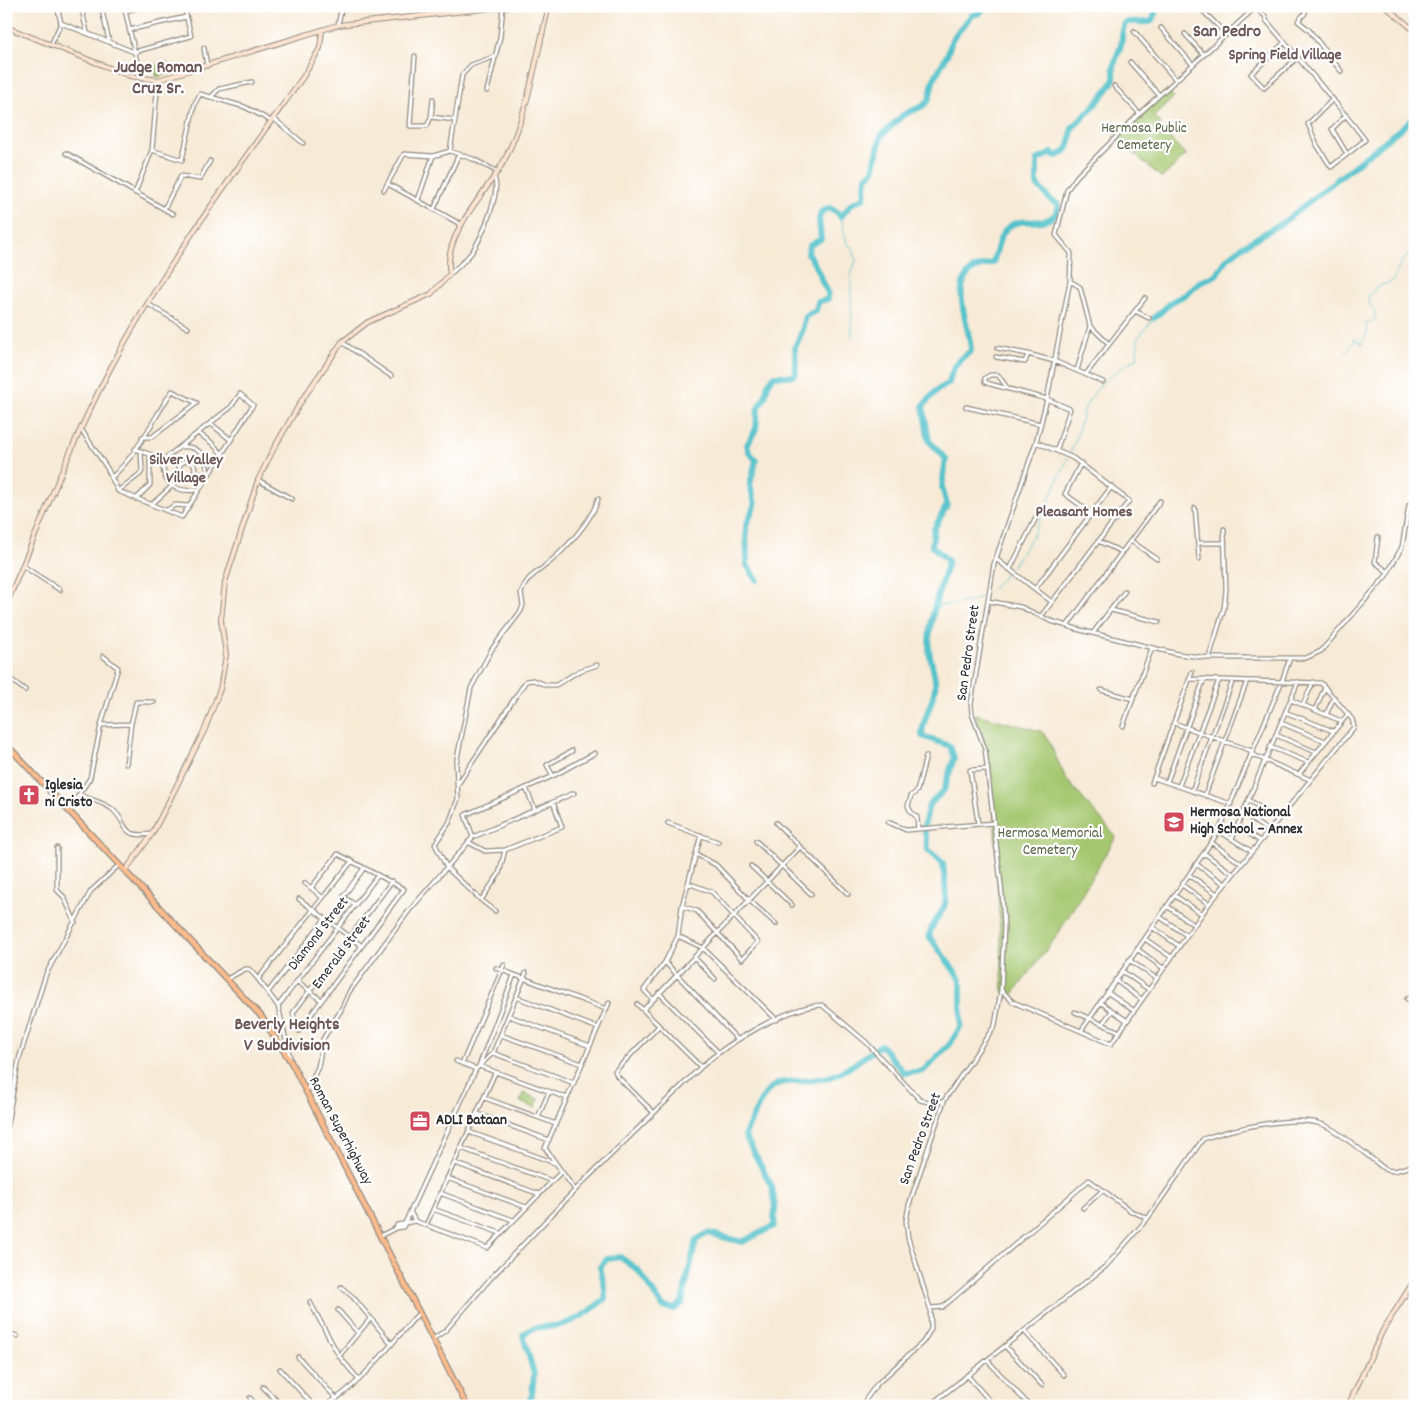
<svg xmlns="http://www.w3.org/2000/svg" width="1421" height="1412" font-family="Dekko,sans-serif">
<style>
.green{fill:#a5c770;stroke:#68794e}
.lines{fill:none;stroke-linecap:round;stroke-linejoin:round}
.stream{stroke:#55c2cb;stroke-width:1}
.river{stroke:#55c2cb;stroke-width:6}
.street-casing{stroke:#918a80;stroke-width:5.5}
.secondary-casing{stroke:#918a80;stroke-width:6}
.primary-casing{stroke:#918a80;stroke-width:7}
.street{stroke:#fff;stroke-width:3}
.secondary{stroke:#fde4d1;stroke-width:4}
.primary{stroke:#fbbb8c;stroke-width:4.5}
.labels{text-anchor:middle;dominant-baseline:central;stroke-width:4.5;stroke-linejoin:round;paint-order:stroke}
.park-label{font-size:15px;fill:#566243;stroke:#fff}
.street-label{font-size:15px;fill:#2b2b2b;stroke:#fff}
.poi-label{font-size:15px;font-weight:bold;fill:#2b2b2b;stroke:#fff;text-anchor:start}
.neighbourhood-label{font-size:16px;font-weight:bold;fill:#6d5957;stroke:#fff}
.quarter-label{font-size:18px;font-weight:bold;fill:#6d5957;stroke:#fff}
</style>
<rect width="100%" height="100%" fill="#fff"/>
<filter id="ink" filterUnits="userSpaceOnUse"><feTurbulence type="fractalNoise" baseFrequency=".02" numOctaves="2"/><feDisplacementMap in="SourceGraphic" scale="10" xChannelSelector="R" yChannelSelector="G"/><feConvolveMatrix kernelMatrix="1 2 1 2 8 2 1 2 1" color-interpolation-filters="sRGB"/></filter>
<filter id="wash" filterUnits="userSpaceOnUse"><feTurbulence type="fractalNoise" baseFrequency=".0096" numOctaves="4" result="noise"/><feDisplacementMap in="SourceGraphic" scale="20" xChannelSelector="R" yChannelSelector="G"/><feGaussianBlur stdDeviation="1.12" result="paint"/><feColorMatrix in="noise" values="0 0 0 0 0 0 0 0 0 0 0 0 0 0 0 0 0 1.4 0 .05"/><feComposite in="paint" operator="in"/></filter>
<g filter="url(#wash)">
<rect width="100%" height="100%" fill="#f7ead6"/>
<!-- green -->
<path class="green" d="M167,62L171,73L157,77L153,66Z
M1167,90L1174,97L1154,117L1161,123L1160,128L1186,155L1162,178L1116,138Z
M975,714L1041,731L1048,739L1066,779L1116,837L1056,937L1010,998L1003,991L994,811L986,748Z
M523,1093L539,1099L536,1108L520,1102Z"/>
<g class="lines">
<!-- stream -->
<path class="stream" d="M841,217L847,244L853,247L856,261L851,274L852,336
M1346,353L1355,339L1362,344L1367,333L1366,322L1371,323L1375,319V312L1369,303L1368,296L1379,286L1393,281L1401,263L1412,250H1415
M1070,454C1076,441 1079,427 1083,413C1092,388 1115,370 1137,358L1138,338L1154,318
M1012,567L1032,537L1068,458
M992,589L1009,570
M936,607C960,600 965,608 989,592"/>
<!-- river -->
<path class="river" d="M1154,318L1173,301L1185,295L1200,282L1216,275L1227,259L1243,246L1285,221L1415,117
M757,580L747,565L746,526L755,504L750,485L756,460L749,452L747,445L756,429L758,408L765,397L768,384L774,376H793L796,373L795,347L802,332L805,316L816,311L818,302L828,299V292C819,279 818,266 808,254L809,246L821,239L819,219L821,212L829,208L836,211L841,217L851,204L864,198L866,177L873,171L881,136L903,115L923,106L929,100L933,81L948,53L952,39L972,15L980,13L985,6
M527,1406L532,1395L534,1374L523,1335C536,1323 544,1329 560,1325C578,1321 591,1310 605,1299V1288L600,1267L607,1259L620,1257L638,1270L663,1307L674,1309L682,1303L696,1240L708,1233L742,1242L774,1226L775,1208L772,1187L745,1136C747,1127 752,1120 756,1111C773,1070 790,1086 825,1078C845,1074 864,1056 881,1045L904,1073L923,1071L950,1044L961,1026V980L929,936C931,923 942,915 945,904C947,891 944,876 943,863L928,850L924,826L929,805L944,790L954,758L950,746L922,736C921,722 933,703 935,688C937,675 929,660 929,647C929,617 940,590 948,561L932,546L934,529L947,505L942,487L946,459L929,441L923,406L936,391L949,383C952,367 958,360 971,351C971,329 948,284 974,269C979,266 987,265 993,263C996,254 998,241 1003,233C1019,210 1042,233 1058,211V204L1052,201L1037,185V160L1052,153L1056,156C1071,152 1070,141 1072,128C1081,120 1112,88 1114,78C1115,75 1113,70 1114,67C1114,61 1118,54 1120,48C1123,39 1121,31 1125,23C1135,19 1143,25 1152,21L1158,6"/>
</g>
</g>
<g filter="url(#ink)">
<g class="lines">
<!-- street casing -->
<g class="street-casing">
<path id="street" d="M57,6L61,23
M81,6L87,32
M101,6L109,41
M124,6L141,79
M1198,6L1227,35
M1306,6L1305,13L1298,21L1309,30L1341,71
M1256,8L1265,16L1266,20C1299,60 1334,99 1365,140L1331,167L1317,145L1308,124L1333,99
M125,11L145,6
M338,25L342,6
M1410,27L1415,22
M1161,28L1193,65
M129,30L186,17
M1134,31L1176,80
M1185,34L1204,55
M1285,42L1251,74L1264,88L1298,57
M51,45L61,23L134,52L191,36L184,6
M204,48L207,66
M415,56L410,126H427L431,117L455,120
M496,56L471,65L462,75L450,151L473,159L498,172
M1130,62L1159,95
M1114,86L1140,114
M487,91L500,37L503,7
M211,97L219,89L252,82
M1346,115L1332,129L1347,154
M431,117L433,99
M273,118L303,143
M152,150L182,160L195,103L200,94L245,107L271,121
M66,153L173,214
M388,184L462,225
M384,190L404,154L433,156L450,151
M135,193L152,150L158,80
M418,200L433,156
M164,209L181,176L200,179L210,161
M434,209L459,154
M450,274C458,267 466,260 472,252C481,239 502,191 494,177
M1070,281L1080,287L1090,326L1077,370
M148,304L188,328
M1135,311L1149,318
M1090,326L1109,344
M342,342L391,376
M997,348L1028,354
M996,357L1025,362L1028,354L1054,361L1103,382
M1086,374L1145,298
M1008,389L998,375H990L985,378V382L990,384L1047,399L1070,409L1057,449
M966,407L1041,424
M210,423L231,440
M81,429L107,468L118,491L182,517L253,405L240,394L231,407L163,460C161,483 175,493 197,490
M198,433L212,443L222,454
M1036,442L1073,458L1129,501L1042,615
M180,447C199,445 205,455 208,472
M135,449L180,465
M179 469a8 8 0 1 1 16 0a8 8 0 1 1-16 0Z
M1081,463L1065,494L1090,512
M194,471L207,476
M111,478C137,455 153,420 172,391L197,403L152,437H142
M258,480L292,499
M118,491L140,474L142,471L141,451
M136,499L150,485V455
M151,505L171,487
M1195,508L1199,559
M167,510L175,505L189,506
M1378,537L1375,562L1388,572
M1098,541L1122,552
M1131,541L1157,559
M1198,543H1225
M996,559L1052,602
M23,566L60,590
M1010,569L1040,510
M1035,589L1112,486
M988,601L1021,607L1051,621L1080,630L1178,654L1209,658H1306L1321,651L1386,576L1402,547L1409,505L1415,503
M1111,610L1159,622
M1067,626L1160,501
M1093,633L1125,591
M1209,658L1224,608L1226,590L1224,529
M6,676L25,690
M1101,690L1133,699
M1291,700L1341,721
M1303,705L1313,682
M1315,710L1325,687
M1285,712L1333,731
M1326,715L1334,697
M1174,723L1252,751
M1281,723L1325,741
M101,725L131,724L136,702H154
M1123,726L1152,648
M1276,735L1316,752
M1270,747L1308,762
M1251,754L1311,780
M126,764L131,724
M1299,774L1348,714
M553,776L547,765L572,751
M1154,778L1231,804
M1167,782L1204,679
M1152,783L1192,672
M458,784L526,681L533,680L546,685H556L579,671L597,665
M1179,786L1219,680
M526,788L535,810
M1192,791L1233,680
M79,795C89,799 103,802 112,809C130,824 118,838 152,834
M1205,795L1247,681
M1249,800L1277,820
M69,809L90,778L101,725L118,668L103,656
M1243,813L1268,831
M888,822L906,830L994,823
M668,823L718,842
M776,823L848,894
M978,823L970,770L988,769
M1238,826L1260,841
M918,829L917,817L911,812L908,806L911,796L917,791L926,756
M1219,831L1251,851
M701,835L682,906L678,936L665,962L644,990L653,1000L800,847
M473,837L574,793
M1232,839L1298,682
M756,841L811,894
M468,842L485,851L505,850L562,827L553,802
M1212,843L1242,864
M57,848V890L64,897L75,922
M505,850L499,874L481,900L447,868L435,844L449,823L458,799L456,764L471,688L492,649L521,611L523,605L521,593C527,576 535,575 546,565C564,551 592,521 598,499
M1204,853L1233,874
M696,854L716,865L749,900L776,924
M1196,864L1225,884
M751,866L792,905
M1189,875L1217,894
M305,883L323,898
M1182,885L1209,904
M1174,895L1202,914
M299,899L362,946
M481,900L495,911
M356,905L343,897L364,868
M682,906L697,911L742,959L758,942L712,892L688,883
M1167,906L1194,925
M1160,917L1186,935
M1152,927L1179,946
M678,936L703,948L777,1020
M1145,939L1171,957
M1137,949L1163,968
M694,957L715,979
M1129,960L1156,978
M665,962L737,1039
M496,968L606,1009
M1122,971L1148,989
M514,975L479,1066L567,1098
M227,979L245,969H249L258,979L278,1006L290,1057
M258,979L352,861
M1115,980L1141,999
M297,981L321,1000
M1001,990L1013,1002L1111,1044L1209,904L1354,727L1352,719L1321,683L1190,679
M268,992L325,919
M1107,992L1133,1010
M659,993L718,1052
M516,997L598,1028
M1407,999L1415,998
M1100,1002L1126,1020
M637,1004L701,1067
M278,1006L378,875
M643,1010L653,1000
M1075,1012L1118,1031
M509,1016L590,1046
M1102,1024L1112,1011
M298,1030L293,1013L392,881
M299,1031L404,889L338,854L311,888
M1081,1031L1219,831L1282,681L1290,658
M501,1035L582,1064
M493,1053L574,1083
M456,1061L476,1069
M462,1064L504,965
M306,1092L318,1067L323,1039L341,1010L349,992L408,912L473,837L465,815L553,776L595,753
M485,1098L556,1124
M654,1113L617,1076L615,1071L659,1026
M478,1114L549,1140
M538,1117L549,1092
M6,1130L19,1059L46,974L91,891L119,865
M469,1132L555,1163
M461,1148L552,1181
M455,1163L539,1194
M447,1178L526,1207
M575,1190L545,1148L609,1003
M440,1193L513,1220
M1083,1208L1103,1190
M433,1209L500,1233
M410,1211L415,1221
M405,1223L415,1221L487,1248L561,1172
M426,1225L495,1073
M396,1228L403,1227L405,1223L476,1069L493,1053L526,973
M380,1236L396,1228L397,1225L403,1224
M341,1287L353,1297L391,1343
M310,1302L339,1356L359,1380
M930,1308L942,1307L951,1300L1089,1180L1131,1211L1147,1218
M338,1310L358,1333
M1024,1331L1064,1375
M6,1332L17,1336
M433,1339L446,1330L490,1279L581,1184L701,1067C728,1043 786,1007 822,1005L866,1042L920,1100L929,1102L944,1101
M1005,1346L1042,1385
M339,1356L371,1318
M298,1357L337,1399
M987,1360L1028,1404
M280,1369L314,1406
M967,1375L994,1406
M263,1387L282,1406
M250,1398L256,1406
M324,1406C360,1387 391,1343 419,1313
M861,1406L877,1384L923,1342L931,1329L930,1308L908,1238L906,1221L909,1205L944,1101L995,1025L1001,990L1004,926L1002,893L985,749L972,714L971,704L994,564L1036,442L1047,399L1070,281L1071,253L1056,235L1067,190L1077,176L1141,112L1257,6
M929,1406L1106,1266L1148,1218L1203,1139C1230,1129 1297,1114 1324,1125C1341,1132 1370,1158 1386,1170L1394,1171L1415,1165"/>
</g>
<!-- secondary casing -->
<g class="secondary-casing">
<path id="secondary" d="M1385,6L1415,31
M6,27L130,76L158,80L338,25L511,6
M6,605C39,528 69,448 108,373C163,268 234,173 303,77L320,48L322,30
M125,871L152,834L166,807L205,729L220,689L226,655L221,620L225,582L258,480L274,448L302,400L342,342L368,322L431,294L450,274C441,233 489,192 506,157C529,110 536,56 549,6
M1348,1406L1383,1330L1415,1279"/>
</g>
<!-- primary casing -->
<g class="primary-casing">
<path id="primary" d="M6,744L261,1016L291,1062L467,1406"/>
</g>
<!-- street -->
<use href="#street" class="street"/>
<!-- secondary -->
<use href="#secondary" class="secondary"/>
<!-- primary -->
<use href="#primary" class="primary"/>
</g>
</g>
<!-- icons -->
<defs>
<g id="church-square" transform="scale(1.125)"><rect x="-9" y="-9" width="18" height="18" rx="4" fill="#d1495b" stroke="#fff"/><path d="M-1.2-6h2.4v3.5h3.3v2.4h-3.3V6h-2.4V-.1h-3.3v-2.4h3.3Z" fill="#fff"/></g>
<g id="school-square" transform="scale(1.125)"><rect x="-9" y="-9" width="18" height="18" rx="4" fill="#d1495b" stroke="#fff"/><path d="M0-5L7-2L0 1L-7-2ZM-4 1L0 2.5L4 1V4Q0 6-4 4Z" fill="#fff"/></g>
<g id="office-square" transform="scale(1.125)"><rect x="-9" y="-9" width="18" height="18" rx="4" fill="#d1495b" stroke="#fff"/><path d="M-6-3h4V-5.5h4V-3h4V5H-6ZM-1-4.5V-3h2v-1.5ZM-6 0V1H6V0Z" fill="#fff"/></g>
</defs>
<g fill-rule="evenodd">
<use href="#church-square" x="29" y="795"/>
<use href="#school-square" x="1174" y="822"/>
<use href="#office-square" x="420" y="1121"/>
</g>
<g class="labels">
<!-- park labels -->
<g class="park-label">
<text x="1144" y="129">Hermosa Public<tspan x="1144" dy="17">Cemetery</tspan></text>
<text x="1050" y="834">Hermosa Memorial<tspan x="1050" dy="17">Cemetery</tspan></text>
</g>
<!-- street labels -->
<g class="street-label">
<text transform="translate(969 653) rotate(-82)">San Pedro Street</text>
<text transform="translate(319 934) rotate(-52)">Diamond Street</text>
<text transform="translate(342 953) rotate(-53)">Emerald Street</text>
<text transform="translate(340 1131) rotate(62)">Roman Superhighway</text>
<text transform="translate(921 1139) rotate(-70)">San Pedro Street</text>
</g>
<!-- poi labels -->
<g class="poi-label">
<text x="45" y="786">Iglesia<tspan x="45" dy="17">ni Cristo</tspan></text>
<text x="1190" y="813">Hermosa National<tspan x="1190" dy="17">High School – Annex</tspan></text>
<text x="436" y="1121">ADLI Bataan</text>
</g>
<!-- neighbourhood labels -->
<g class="neighbourhood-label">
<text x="1285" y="55">Spring Field Village</text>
<text x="186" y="460">Silver Valley<tspan x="186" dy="18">Village</tspan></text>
<text x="1084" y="512">Pleasant Homes</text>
</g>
<!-- quarter labels -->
<g class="quarter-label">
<text x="1227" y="32">San Pedro</text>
<text x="158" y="68">Judge Roman<tspan x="158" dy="21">Cruz Sr.</tspan></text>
<text x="287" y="1025">Beverly Heights<tspan x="287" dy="21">V Subdivision</tspan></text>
</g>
</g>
<!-- margin -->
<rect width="1421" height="1412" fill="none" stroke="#fff" stroke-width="25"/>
</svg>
